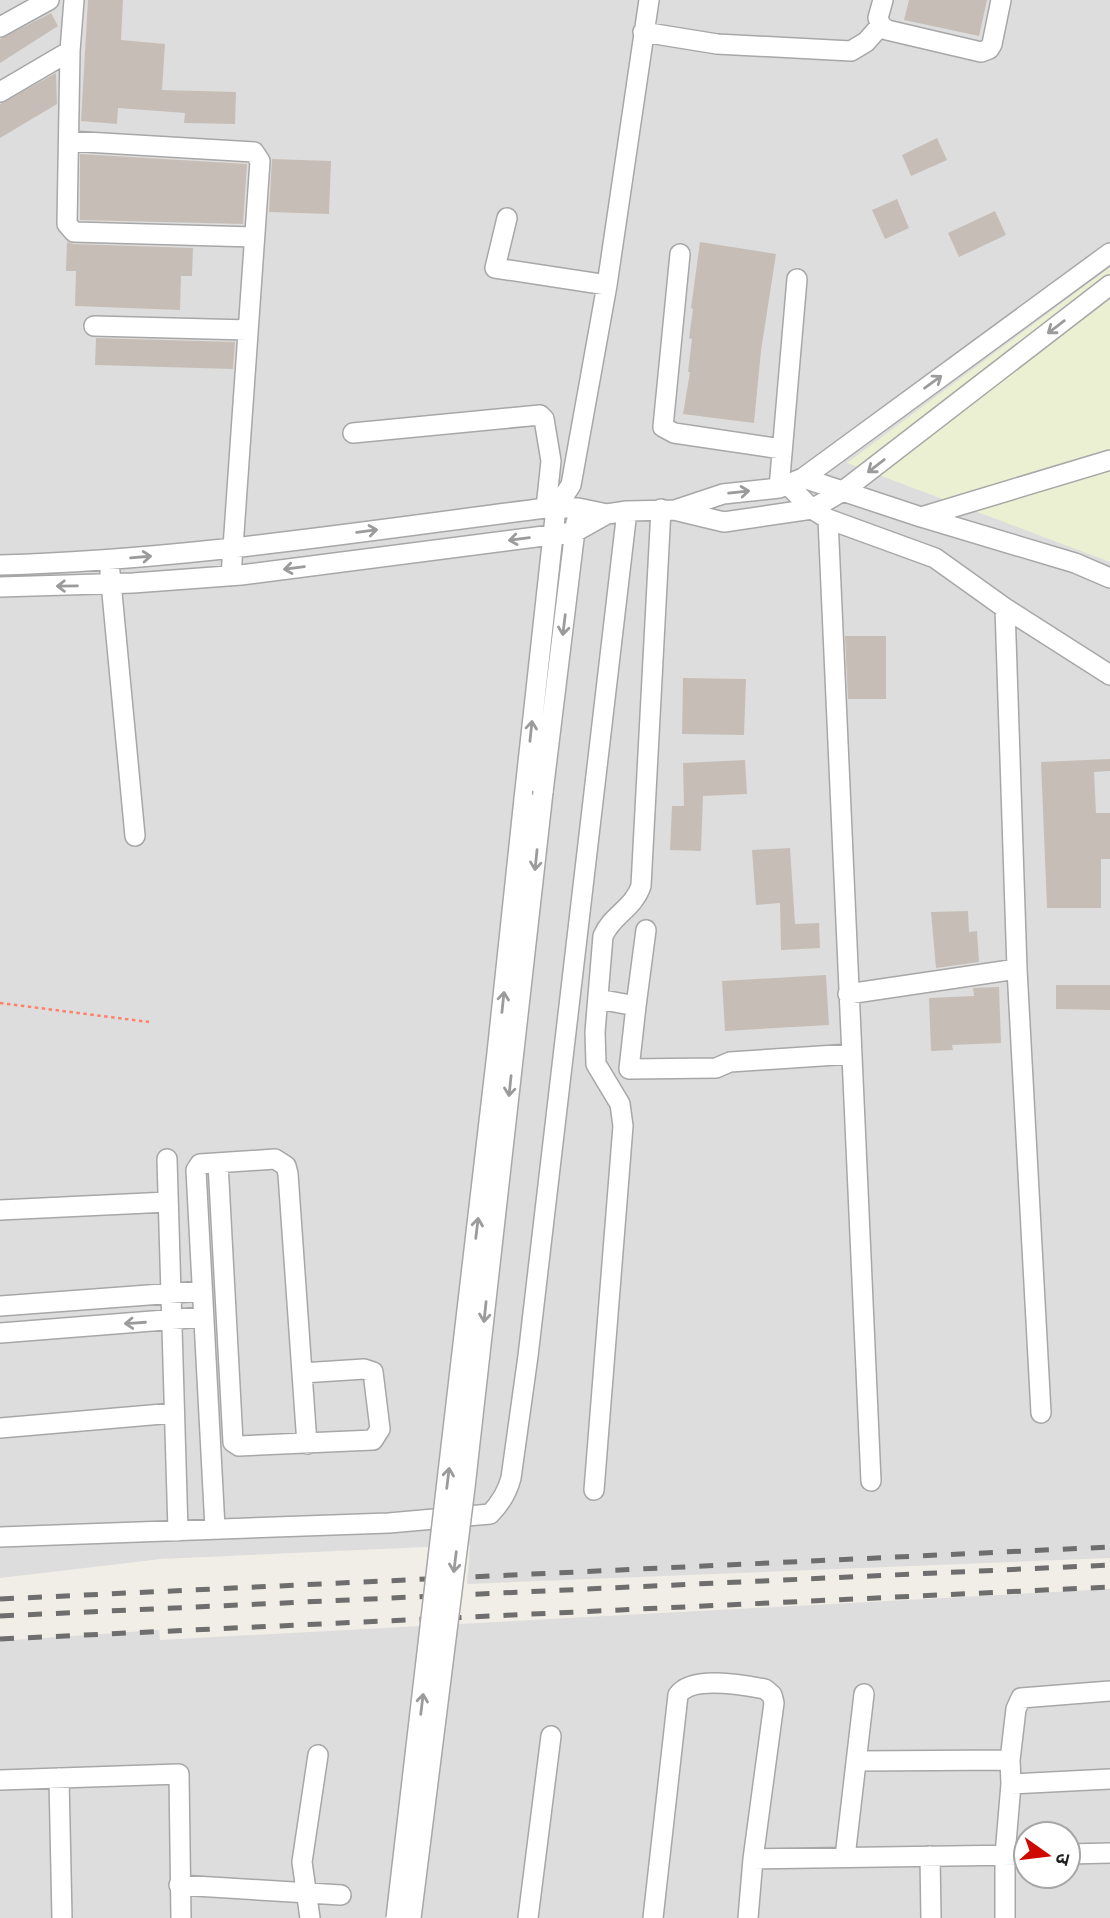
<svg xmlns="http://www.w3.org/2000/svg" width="1110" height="1918" font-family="Montserrat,'Noto Sans Devanagari',sans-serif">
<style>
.residential{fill:#dedddd;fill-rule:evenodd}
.farmland{fill:#ecf0d2}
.building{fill:#c6beb6}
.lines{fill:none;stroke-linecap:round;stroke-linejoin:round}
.minor-casing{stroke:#a7a7a7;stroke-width:22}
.path{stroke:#fd816b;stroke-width:2.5;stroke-dasharray:3.5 3.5;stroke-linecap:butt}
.minor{stroke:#fff;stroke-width:19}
.rail{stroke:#6e6e6e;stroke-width:5;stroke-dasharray:14 14;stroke-linecap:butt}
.minor-bridge-casing{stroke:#a7a7a7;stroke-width:22;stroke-linecap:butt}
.minor-bridge{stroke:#fff;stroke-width:19}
.oneway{stroke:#9b9b9b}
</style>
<rect width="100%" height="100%" fill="#f1eee7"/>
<!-- residential -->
<path class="residential" d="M0,0H1110V1558L467,1584L470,1545L161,1559L0,1578Z
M1110,1589V1918H0V1641L159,1630L160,1640L196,1638ZM1026,1834H1068V1876H1026Z"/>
<!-- farmland -->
<path class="farmland" d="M1110,267V562L847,463Z"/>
<!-- building -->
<path class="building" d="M88,0H123L121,40L165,44L162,90L236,92L235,124L184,123L185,113L118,108L117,124L81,121Z
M909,0H987L979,36L904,20Z
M51,13L58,26L0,63V39Z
M56,73L57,104L0,138V104Z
M937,138L947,160L911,176L902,155Z
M80,154L247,164L243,224L80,220Z
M272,159L331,161L329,214L269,212Z
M897,199L909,228L885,239L872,210Z
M995,211L1006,235L959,257L948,233Z
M67,242L74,244L193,248L192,276H181L180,310L75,306L76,271H66Z
M700,242L776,254L761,351L754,423L683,414L690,372H688L692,339L689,338L693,309L691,308Z
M96,338L235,342L233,369L95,365Z
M845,636H886V699H848Z
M683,678L746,679L744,735L682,734Z
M1110,759V771L1094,772L1096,813H1110V859H1101V908H1047L1041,762Z
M745,760L747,794L703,796L701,851L670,850L672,806H684L683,763Z
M790,848L795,924L819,923L820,948L781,950L780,903L756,905L752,850Z
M968,911L969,932L977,931L979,962L936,968L931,912Z
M826,975L829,1025L725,1031L722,981Z
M1056,985H1110V1010L1056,1009Z
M999,987L1001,1043L952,1045L953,1050L931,1051L929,998L974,996L973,988Z"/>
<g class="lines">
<!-- minor casing -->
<g class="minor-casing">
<path id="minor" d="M74,0L70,51L67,224L74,232L254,237
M881,25L878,18L883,0
M0,27L49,0
M643,32L717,44L851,51L866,42L881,25L887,30L981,52L989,49L992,44L1001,0
M0,92L70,51
M69,141L254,152L260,161L231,576
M507,218L495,268L607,285
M680,254L663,427L674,433L782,449
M94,326L248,330
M353,433L540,415L544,419L551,461L546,508
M803,478L921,517L1075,563L1110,578
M788,485L812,509L828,519L871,1481
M779,488L797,279
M675,510L723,494L779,488L803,478L1110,253
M921,517L1110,460
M828,519L935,558L1005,608L1110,675
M0,565C183,560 364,531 546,508H578L607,514
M110,572L135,836
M0,587L133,583L241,575L575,532L607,514L627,511L674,510L724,522L812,509L843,491L1110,285
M1005,608L1017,969L1041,1413
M543,792L576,522
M524,799L556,508L571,485L607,285L649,0
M848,994L1017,969
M598,999L636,1006L629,1069L716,1068L730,1062L851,1054
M636,1006L646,930
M167,1159L178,1531
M218,1163L233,1442L239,1446L373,1440L380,1429L373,1372L364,1369L302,1373
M0,1210L168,1202
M0,1306L202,1291
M0,1333L203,1317
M0,1428L174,1413
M594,1490L623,1126L620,1104L596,1064L595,1032L603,936C612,915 633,909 641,886L661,509
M215,1528L196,1170L200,1164L275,1159L286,1166L288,1174L307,1444
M0,1537L389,1523L490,1514C501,1503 507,1493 511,1478L528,1356L627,511
M857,1761L1010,1760
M59,1778L62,1918
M0,1780L179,1774L181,1918
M1011,1784L1110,1779
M1068,1854L1110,1853
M930,1856L931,1918
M845,1857L864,1694
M753,1859L1026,1855
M179,1885L341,1895
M310,1918L302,1862L318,1755
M528,1918L551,1736
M653,1918L678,1695C692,1675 743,1685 765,1689L772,1695L774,1703L753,1859L748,1918
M1005,1918V1855L1011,1784L1010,1760L1016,1709L1021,1698L1110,1691"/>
</g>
<!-- path -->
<path class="path" d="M0,1003L149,1022"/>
<!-- minor -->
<use href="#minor" class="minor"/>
<!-- rail -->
<path class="rail" d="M0,1599L1110,1547
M0,1616L1110,1565
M0,1639L1110,1587"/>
<!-- minor-bridge casing -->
<g class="minor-bridge-casing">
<path id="minor-bridge" d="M396,1918L497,1053L524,799
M411,1918L465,1487L543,792"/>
</g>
<!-- minor-bridge -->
<use href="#minor-bridge" class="minor-bridge"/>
</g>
<!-- one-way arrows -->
<defs><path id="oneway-shaft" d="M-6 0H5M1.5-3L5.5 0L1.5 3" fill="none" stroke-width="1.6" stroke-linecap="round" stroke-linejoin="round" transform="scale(1.75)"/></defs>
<g class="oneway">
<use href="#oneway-shaft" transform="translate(1056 327) rotate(143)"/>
<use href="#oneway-shaft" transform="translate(933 382) rotate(-36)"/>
<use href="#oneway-shaft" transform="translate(876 466) rotate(142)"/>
<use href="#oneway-shaft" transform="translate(739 492) rotate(-6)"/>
<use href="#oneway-shaft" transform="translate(367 531) rotate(-7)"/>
<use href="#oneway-shaft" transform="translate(519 539) rotate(173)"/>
<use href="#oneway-shaft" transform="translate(141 557) rotate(-5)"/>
<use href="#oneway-shaft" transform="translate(294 568) rotate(173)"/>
<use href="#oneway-shaft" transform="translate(67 586) rotate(179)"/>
<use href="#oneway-shaft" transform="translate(564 625) rotate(97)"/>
<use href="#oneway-shaft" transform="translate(531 731) rotate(-84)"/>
<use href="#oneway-shaft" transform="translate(536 860) rotate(96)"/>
<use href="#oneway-shaft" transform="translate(503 1002) rotate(-84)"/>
<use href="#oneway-shaft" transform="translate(510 1086) rotate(96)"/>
<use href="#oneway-shaft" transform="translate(477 1228) rotate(-83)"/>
<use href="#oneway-shaft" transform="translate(485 1312) rotate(96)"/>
<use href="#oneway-shaft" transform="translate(135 1323) rotate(176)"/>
<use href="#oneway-shaft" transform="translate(448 1478) rotate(-83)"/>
<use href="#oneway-shaft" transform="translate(455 1562) rotate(97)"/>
<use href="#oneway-shaft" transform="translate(422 1704) rotate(-83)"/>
</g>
<!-- north arrow -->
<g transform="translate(1047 1855) rotate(104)"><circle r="33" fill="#ffffff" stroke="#a6a6a6" stroke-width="2"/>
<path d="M0-5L12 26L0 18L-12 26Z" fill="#d00900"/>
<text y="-10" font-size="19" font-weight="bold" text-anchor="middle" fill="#202020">उ</text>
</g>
</svg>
